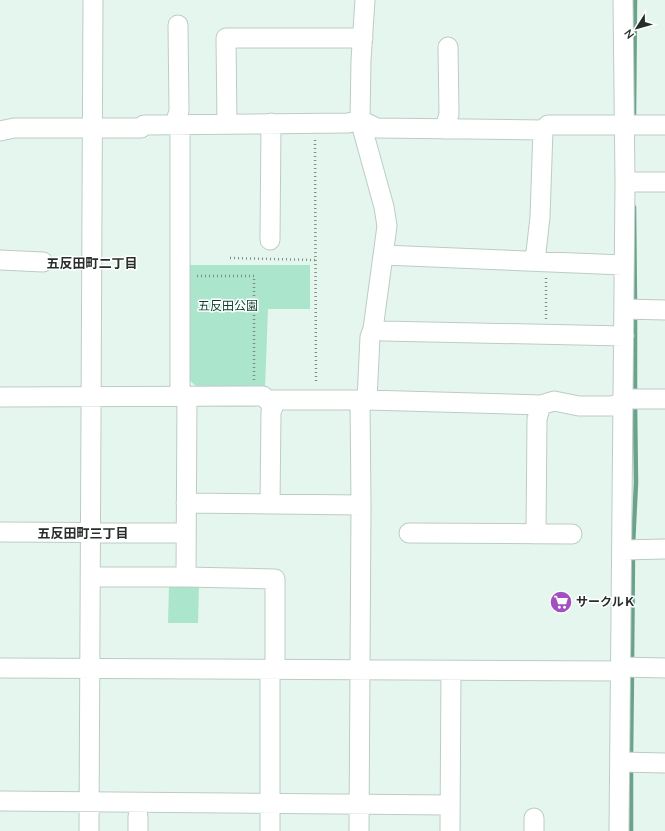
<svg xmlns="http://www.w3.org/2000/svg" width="665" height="831" font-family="'Nunito Sans','Noto Sans JP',sans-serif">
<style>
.green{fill:#abe5cc}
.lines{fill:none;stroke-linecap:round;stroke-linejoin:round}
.stream{stroke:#6aa28b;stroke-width:4.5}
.minor-casing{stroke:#bcccc5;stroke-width:21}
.path{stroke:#818c87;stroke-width:2.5;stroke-dasharray:1 3;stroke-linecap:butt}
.minor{stroke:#fff;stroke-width:19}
.labels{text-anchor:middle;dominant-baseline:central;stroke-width:3;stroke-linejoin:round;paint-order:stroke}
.park-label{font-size:12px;fill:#0d3e2d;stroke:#fff}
.poi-label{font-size:12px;font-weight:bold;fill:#272d2a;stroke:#fff;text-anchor:start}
.neighbourhood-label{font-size:13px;font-weight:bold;fill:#272d2a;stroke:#fff}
</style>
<rect width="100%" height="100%" fill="#e5f6ee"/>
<!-- green -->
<path class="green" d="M188,265H310V309H268L265,389L197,387L187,378Z
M169,584L199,585L198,623H168Z"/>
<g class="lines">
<!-- stream -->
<path class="stream" d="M634,115L635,0
M634,207L635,305
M635,313V395
M633,545L636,483L635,403
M632,663L633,555
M631,757L632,671
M631,831V767"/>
<!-- minor casing -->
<g class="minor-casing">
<path id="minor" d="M365,0L361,60L360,120L384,207L387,226L373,329L370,337L367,400
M175,124L179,111L178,25
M180,124V396
M227,124L226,38H363
M445,129L449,114L448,47
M0,131L14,128H141L144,125L348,123L360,120L377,128L543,130L548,125H665
M625,182H665
M270,240L271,123
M383,255L623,265
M0,260L43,262
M535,261L540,217L543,130
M624,309L665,310
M373,329L383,331L624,336
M0,397L263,396L267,400H367L541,405L554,401L579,406H612L630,399H665
M186,503L361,505
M270,504L271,412L276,400
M0,532L186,533
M409,533L572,534
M536,534L537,419L541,405
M622,550L665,549
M90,577H186L187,396
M186,577L275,579V670
M621,667L665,668
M0,668L621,671
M620,762L665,763
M0,801L450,805
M534,818V831
M89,831L93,0
M138,831V816
M270,831V669
M359,831L361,505L360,400
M450,831L451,671
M619,831L625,182L623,0"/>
</g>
<!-- path -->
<path class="path" d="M315,140L316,383
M230,258L315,260
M197,276H254V380
M546,319V278"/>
<!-- minor -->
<use href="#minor" class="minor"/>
</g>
<!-- icons -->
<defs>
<g id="supermarket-disc" transform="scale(1.15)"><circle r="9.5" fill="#a351c0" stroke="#fff"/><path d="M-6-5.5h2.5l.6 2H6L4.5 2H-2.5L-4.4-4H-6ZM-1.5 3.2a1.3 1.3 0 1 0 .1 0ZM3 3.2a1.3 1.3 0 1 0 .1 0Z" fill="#fff"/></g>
</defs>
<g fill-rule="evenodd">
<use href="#supermarket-disc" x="561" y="602"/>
</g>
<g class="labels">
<!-- park labels -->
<g class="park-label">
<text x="228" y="306">五反田公園</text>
</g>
<!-- poi labels -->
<g class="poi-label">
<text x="576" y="602">サークルＫ</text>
</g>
<!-- neighbourhood labels -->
<g class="neighbourhood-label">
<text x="92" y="264">五反田町二丁目</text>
<text x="83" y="534">五反田町三丁目</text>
</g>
</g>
<!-- north arrow -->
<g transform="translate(637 28) rotate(233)" stroke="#ffffff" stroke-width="3" paint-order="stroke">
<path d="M0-3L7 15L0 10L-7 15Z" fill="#272d2a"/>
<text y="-6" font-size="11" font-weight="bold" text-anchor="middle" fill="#272d2a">N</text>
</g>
</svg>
